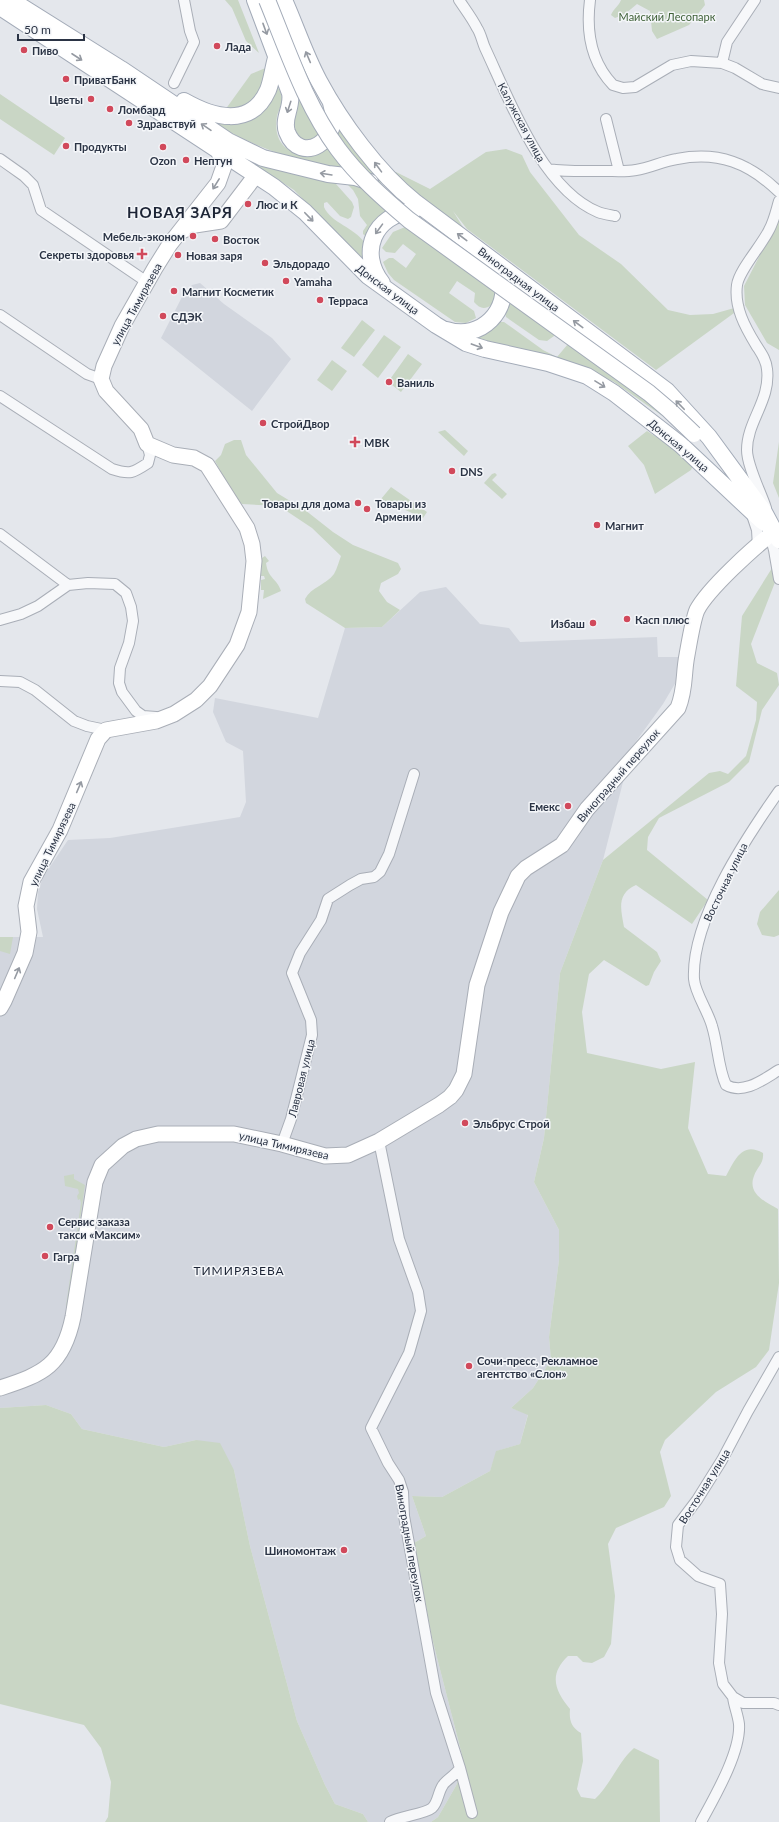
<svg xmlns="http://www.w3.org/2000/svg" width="779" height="1822" font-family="Lato,sans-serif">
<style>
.built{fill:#d2d6de}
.green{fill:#c9d6c5}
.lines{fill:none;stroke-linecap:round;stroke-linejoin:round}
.street-casing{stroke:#a9aeb7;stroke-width:12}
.secondary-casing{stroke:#a9aeb7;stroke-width:17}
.primary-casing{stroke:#a3abb8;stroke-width:18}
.street{stroke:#f7f8fa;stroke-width:10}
.secondary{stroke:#fff;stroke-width:15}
.primary{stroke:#fff;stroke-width:16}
.primary-bridge-casing{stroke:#a3abb8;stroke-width:18;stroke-linecap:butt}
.primary-bridge{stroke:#fff;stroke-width:16}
.oneway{stroke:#959aa2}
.poi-dot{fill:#d1495b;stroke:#f4f6f9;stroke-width:1.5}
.labels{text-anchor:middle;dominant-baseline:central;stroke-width:3;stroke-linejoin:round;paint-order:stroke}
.park-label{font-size:11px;fill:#3f6138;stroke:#f4f6f9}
.poi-label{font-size:11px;font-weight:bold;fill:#2b3445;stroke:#f4f6f9;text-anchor:start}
.street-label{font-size:11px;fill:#2b3445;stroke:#f4f6f9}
.neighbourhood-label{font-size:12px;letter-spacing:1px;fill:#1d2536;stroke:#f4f6f9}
.district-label{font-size:15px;font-weight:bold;letter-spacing:1px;fill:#1d2536;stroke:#f4f6f9}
</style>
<rect width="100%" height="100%" fill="#e4e7ec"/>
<!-- built -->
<path class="built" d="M200,283L224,304L272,338L291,359L252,411L161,338L183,295L192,285Z
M446,587L480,624L509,628L520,642L657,637L658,657H678L676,682L663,704L632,747L603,860L560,973L544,1138L534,1182L559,1230V1260L549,1337L551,1360L533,1388L511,1408L528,1414L520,1444L497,1451L490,1471L442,1497L412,1496L426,1536L414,1543L432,1638L462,1755L457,1784L438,1817L431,1822H368L363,1814L335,1804L325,1785L297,1721L250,1546L234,1470L196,1440L164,1447L82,1429L71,1414L46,1405L0,1408V937H43L37,909L38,892L43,877L68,840L110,838L240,817L246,802L243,751L226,742L213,712L215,698L318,718L345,628L382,627L420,592Z"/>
<!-- green -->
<path class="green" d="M225,0H238L259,53L246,41L232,8Z
M621,0H704L705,5L689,25L657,39L652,31L650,11L637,4L625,14L615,18L611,15C613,9 619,6 621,0Z
M70,46L213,136L362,182L398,213L368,238L363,234V231L367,225L360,216L358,199L353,190L348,185L338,182L336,184L352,202L354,207L351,217L348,219L340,216L327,202L324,203V207C331,223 355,228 364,242C369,249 369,262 371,270L294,190Z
M268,67V79L249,106L225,110L251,74Z
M290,71L321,136L312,141H302L292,131Z
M278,87C279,90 282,95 282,98C283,103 278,111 277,116C273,141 285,154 309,154C329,153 330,143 338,127L386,185C353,171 318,165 284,155C255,146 229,132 203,118L204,115L271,101Z
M0,94L65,138L54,155L0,119Z
M506,149L522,155L530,172L579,235L621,264L668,310L690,315L713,314L745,305L744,286L779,218V350L767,343L745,305L656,370L467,229L453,211L466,232L392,174L396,172L430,189L486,152Z
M410,225L493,281L495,292L493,304C485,310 480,309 474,302L475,293L457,281L449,293L474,311L476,318L466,323L455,322L394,280L388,273L383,262L389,258H393L406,268L416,254L403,244L395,253L386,252L382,248L393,232Z
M508,300L558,331L554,336L547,341L539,340L506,317L505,313Z
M362,320L375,330L354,357L341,348Z
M497,322H504L543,350L557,357L568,344L667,415L664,417L614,382L585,368L497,348L469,335Z
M384,335L401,347L378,378L362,365Z
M408,354L422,364L401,392L388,382Z
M332,360L347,371L332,391L317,380Z
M445,430L468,451L464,456L438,432Z
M647,431L672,447L693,465L691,470L655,494L644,465L628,446Z
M234,440H241L246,455L277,493L305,510L333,532L353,545L398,563L401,569L398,574L381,583L379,591L387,602L400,610L382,627L345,628L306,603L305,599C311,587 326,585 334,574C337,569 339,561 341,556L312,528L279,506L242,504L235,498L215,461L221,455L225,444Z
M779,442V498L773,483Z
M495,473L497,475L492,480L507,494L502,499L484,483L492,474Z
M391,487L427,512L423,518L381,499Z
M265,556L269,561L266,563C268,579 277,578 281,591L263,599L264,590H261V580L265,579L264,576H261L262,558Z
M779,557V572L751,644L757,663L777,673L779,685L762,710L749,762L729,782L659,818L648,837L647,850L708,900L692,924L636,885C616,894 621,910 624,927L657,952L661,961L654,972L649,985L646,986L604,960L589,974L582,1012L587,1053L661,1069L695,1062L688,1128L708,1174L726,1176C735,1160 742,1141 763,1153C764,1164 757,1167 754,1176C747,1194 766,1202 778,1209L779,1283L769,1350L756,1367L716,1392L665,1440L660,1452L671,1496L664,1507L616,1528L608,1544L615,1596L611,1644L604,1657L592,1663L583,1662L577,1656H568C549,1674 554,1690 570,1709C569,1720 571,1727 581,1733L583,1761L577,1789L581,1797L595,1799C611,1784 618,1762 634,1748L659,1760L660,1822H431L438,1817L457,1784L462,1755L432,1638L414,1543L426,1536L412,1496L442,1497L490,1471L496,1451L520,1444L528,1415L511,1408L533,1388L551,1360L549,1337L559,1260V1230L534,1182L544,1138L560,973L603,860L709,773L720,771L728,774L746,756L756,720L757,702L736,686L742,616Z
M779,890V935L774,937L762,935L757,924L760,912Z
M0,937H13L10,954L0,951Z
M74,1174V1179L85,1185L68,1305L66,1306L81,1203L80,1199L78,1200L77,1196L79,1193L78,1189L65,1186L64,1176Z
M46,1405L71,1414L82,1429L164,1447L196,1440L220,1443L234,1470L250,1546L297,1721L325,1785L335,1804L363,1814L368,1822H105L108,1817L111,1782L101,1748L84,1725L0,1704V1408Z"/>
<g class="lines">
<!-- street casing -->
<g class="street-casing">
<path id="street" d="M459,0C465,9 472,18 477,28C481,34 482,41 485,48C509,99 542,189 598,212C603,214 610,215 615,216
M590,0C586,31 591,62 613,85L623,88L635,87L672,65L691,61L722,63L735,68L762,84L779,88
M722,63L727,42L755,0
M174,83L194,42L190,31L184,0
M606,119L619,171
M0,159L24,176L33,185L41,210L147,282
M548,169C567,172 586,171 605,171C615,171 626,172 636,170C650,168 663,161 677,159C719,151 749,163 779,192
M0,315L87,374L101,379
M0,396L112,469C130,475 133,473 148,463L150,455L147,444
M766,508C761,492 747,466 747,450C747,421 771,400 767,369C766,359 761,353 756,345C745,327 734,307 737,285C739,270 762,245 769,230C774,221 776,211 779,201
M752,515L757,530L758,547
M0,534L68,585
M770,535L774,550L779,579
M0,620L21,614L38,606L68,585L88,583L115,584L126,593L131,607L133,621L129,643L120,668L119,683L122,692L136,711L143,716L156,717
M0,681L20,682L35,690L74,721L87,726L106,730
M779,791C746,838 691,920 694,979C695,993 708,1011 712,1026C718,1045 718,1068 726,1085C744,1095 764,1079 779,1070
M379,1141L399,1239L418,1292L421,1311L409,1353L371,1428L388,1463L399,1480L403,1492L404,1516L436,1693L460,1768L472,1813
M282,1144L291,1119L312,1035L311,1020L292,973L300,953L321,920L328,899L350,885L361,879L374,877L380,872L389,854L414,774
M779,1357L748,1411L722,1460L697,1500L678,1525L676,1547L680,1560L698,1576L720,1584L722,1614L719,1663L723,1684L733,1697L743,1703H774L779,1705
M390,1822C401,1816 425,1814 432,1808C438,1803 438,1792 443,1785C446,1780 455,1776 460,1768
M701,1822C714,1798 741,1752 739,1724C738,1715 734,1706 733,1697"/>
</g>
<!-- secondary casing -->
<g class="secondary-casing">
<path id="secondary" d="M182,231L195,225L221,221L256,175
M0,1008L4,1001L25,953L29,932L26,906L31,882L60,830L98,739L106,730L156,721L174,714L196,700L210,686L237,645L249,612L254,561L252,544L247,528L207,465L194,458L173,455L147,444L141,429L106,391L101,379L104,366L122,326L155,268L170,244L218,183L224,166L223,161L217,149
M0,1388C44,1374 63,1365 73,1317L95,1182L102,1165L123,1146L136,1139L158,1134H234L282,1144L325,1156L348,1155L379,1141L439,1105L450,1097L456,1090L464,1074L477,985L501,912L518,876L526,868L562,845L587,809L678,708C686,688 683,675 687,655C689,644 693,619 697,610C708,589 754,547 774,532"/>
</g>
<!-- primary casing -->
<g class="primary-casing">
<path id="primary" d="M11,0L121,69L228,141L263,158L328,174L355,177L370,182
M255,0L290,93C293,107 282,118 287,132C300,166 343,142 331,103
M284,0C296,27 305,55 319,81C341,122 378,173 415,202L667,391L709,437L764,512L779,540
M0,7L274,187L305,212L368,276L436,325L466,343L485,349L548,363L587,376L614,393L681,445L762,521L770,526
M184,101C212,117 251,129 268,90C272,80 273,68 276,58
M382,283C358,253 374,214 413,211
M447,330C481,341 511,310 502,276"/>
</g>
<!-- street -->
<use href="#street" class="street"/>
<!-- secondary -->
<use href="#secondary" class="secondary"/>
<!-- primary -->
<use href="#primary" class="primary"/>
<!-- primary-bridge casing -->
<g class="primary-bridge-casing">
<path id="primary-bridge" d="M267,0C288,51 305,104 338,149C358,176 383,198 409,220L649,393L669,410L694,434"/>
</g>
<!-- primary-bridge -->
<use href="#primary-bridge" class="primary-bridge"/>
</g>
<!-- one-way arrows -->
<defs><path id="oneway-shaft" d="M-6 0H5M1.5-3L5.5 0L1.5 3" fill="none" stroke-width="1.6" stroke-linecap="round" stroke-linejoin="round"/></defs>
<g class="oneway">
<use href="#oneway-shaft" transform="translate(265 29) rotate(70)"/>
<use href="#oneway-shaft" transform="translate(77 57) rotate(33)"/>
<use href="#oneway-shaft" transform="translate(308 57) rotate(-113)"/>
<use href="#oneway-shaft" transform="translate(289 107) rotate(108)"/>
<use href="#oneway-shaft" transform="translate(206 127) rotate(-146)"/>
<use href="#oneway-shaft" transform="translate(378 167) rotate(-126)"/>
<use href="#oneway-shaft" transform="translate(326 174) rotate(-171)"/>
<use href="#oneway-shaft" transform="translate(216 184) rotate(122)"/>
<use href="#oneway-shaft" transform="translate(309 217) rotate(46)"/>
<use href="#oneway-shaft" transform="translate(379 229) rotate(126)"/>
<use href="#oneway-shaft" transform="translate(462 237) rotate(-143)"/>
<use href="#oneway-shaft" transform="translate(578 324) rotate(-143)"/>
<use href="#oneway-shaft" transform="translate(477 346) rotate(20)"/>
<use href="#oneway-shaft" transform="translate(600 384) rotate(32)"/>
<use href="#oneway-shaft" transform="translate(680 405) rotate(-134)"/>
<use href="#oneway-shaft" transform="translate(79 787) rotate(-67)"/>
<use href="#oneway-shaft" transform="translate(17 973) rotate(-67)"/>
</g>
<!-- markers -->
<g class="poi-dot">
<circle cx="217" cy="46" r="4"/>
<circle cx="24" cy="50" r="4"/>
<circle cx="66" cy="79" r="4"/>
<circle cx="91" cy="99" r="4"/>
<circle cx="110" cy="109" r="4"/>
<circle cx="129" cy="123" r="4"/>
<circle cx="66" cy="146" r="4"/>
<circle cx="163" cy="147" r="4"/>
<circle cx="186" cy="160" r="4"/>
<circle cx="248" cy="204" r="4"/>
<circle cx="193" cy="236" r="4"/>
<circle cx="215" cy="239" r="4"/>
<path d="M140 248h4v4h4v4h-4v4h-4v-4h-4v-4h4z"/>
<circle cx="178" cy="255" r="4"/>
<circle cx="265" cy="263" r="4"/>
<circle cx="286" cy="281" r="4"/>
<circle cx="174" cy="291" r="4"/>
<circle cx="320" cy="300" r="4"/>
<circle cx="163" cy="316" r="4"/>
<circle cx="389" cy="382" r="4"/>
<circle cx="263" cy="423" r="4"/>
<path d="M353 436h4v4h4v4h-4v4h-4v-4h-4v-4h4z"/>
<circle cx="452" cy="471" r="4"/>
<circle cx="358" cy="503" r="4"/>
<circle cx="367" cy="509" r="4"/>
<circle cx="597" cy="525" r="4"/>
<circle cx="627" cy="619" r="4"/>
<circle cx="593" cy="623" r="4"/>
<circle cx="568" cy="806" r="4"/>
<circle cx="465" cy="1123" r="4"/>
<circle cx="50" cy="1227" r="4"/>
<circle cx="45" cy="1256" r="4"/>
<circle cx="469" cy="1366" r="4"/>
<circle cx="344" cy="1550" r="4"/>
</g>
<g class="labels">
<!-- park labels -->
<g class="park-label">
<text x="667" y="16">Майский Лесопарк</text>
</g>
<!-- poi labels -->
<g class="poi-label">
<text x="225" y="46">Лада</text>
<text x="32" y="50">Пиво</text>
<text x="74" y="79">ПриватБанк</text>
<text x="83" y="99" text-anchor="end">Цветы</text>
<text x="118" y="109">Ломбард</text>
<text x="137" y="123">Здравствуй</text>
<text x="74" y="146">Продукты</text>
<text x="163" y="160" text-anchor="middle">Ozon</text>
<text x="194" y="160">Нептун</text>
<text x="256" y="204">Люс и К</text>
<text x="185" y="236" text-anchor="end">Мебель-эконом</text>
<text x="223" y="239">Восток</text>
<text x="134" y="254" text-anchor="end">Секреты здоровья</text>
<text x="186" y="255">Новая заря</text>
<text x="273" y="263">Эльдорадо</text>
<text x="294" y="281">Yamaha</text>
<text x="182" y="291">Магнит Косметик</text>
<text x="328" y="300">Терраса</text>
<text x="171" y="316">СДЭК</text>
<text x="397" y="382">Ваниль</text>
<text x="271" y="423">СтройДвор</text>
<text x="364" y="442">МВК</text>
<text x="460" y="471">DNS</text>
<text x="350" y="503" text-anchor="end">Товары для дома</text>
<text x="375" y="503">Товары из<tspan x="375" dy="13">Армении</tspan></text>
<text x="605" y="525">Магнит</text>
<text x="635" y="619">Касп плюс</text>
<text x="585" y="623" text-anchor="end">Избаш</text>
<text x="560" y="806" text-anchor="end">Емекс</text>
<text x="473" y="1123">Эльбрус Строй</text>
<text x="58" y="1221">Сервис заказа<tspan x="58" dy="13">такси «Максим»</tspan></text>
<text x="53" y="1256">Гагра</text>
<text x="477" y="1360">Сочи-пресс, Рекламное<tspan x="477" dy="13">агентство «Слон»</tspan></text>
<text x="336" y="1550" text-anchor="end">Шиномонтаж</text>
</g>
<!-- street labels -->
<g class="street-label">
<text transform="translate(522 122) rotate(62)">Калужская улица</text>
<text transform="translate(519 279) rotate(37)">Виноградная улица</text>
<text transform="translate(388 289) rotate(37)">Донская улица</text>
<text transform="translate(136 304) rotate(-61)">улица Тимирязева</text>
<text transform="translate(679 445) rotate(40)">Донская улица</text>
<text transform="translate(618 775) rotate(-49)">Виноградный переулок</text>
<text transform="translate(52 844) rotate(-64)">улица Тимирязева</text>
<text transform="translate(725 882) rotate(-64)">Восточная улица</text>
<text transform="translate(301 1078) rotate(-76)">Лавровая улица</text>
<text transform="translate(284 1145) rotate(13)">улица Тимирязева</text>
<text transform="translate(704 1486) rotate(-58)">Восточная улица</text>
<text transform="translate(410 1543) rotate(80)">Виноградный переулок</text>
</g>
<!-- neighbourhood labels -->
<g class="neighbourhood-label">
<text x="239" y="1270">ТИМИРЯЗЕВА</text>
</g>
<!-- district labels -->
<g class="district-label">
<text x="180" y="212">НОВАЯ ЗАРЯ</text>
</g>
</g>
<!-- scale -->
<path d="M18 34v6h66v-6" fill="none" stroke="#2b3445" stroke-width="2"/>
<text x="24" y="34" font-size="12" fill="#2b3445" stroke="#f4f6f9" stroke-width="3" paint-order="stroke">50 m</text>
</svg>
